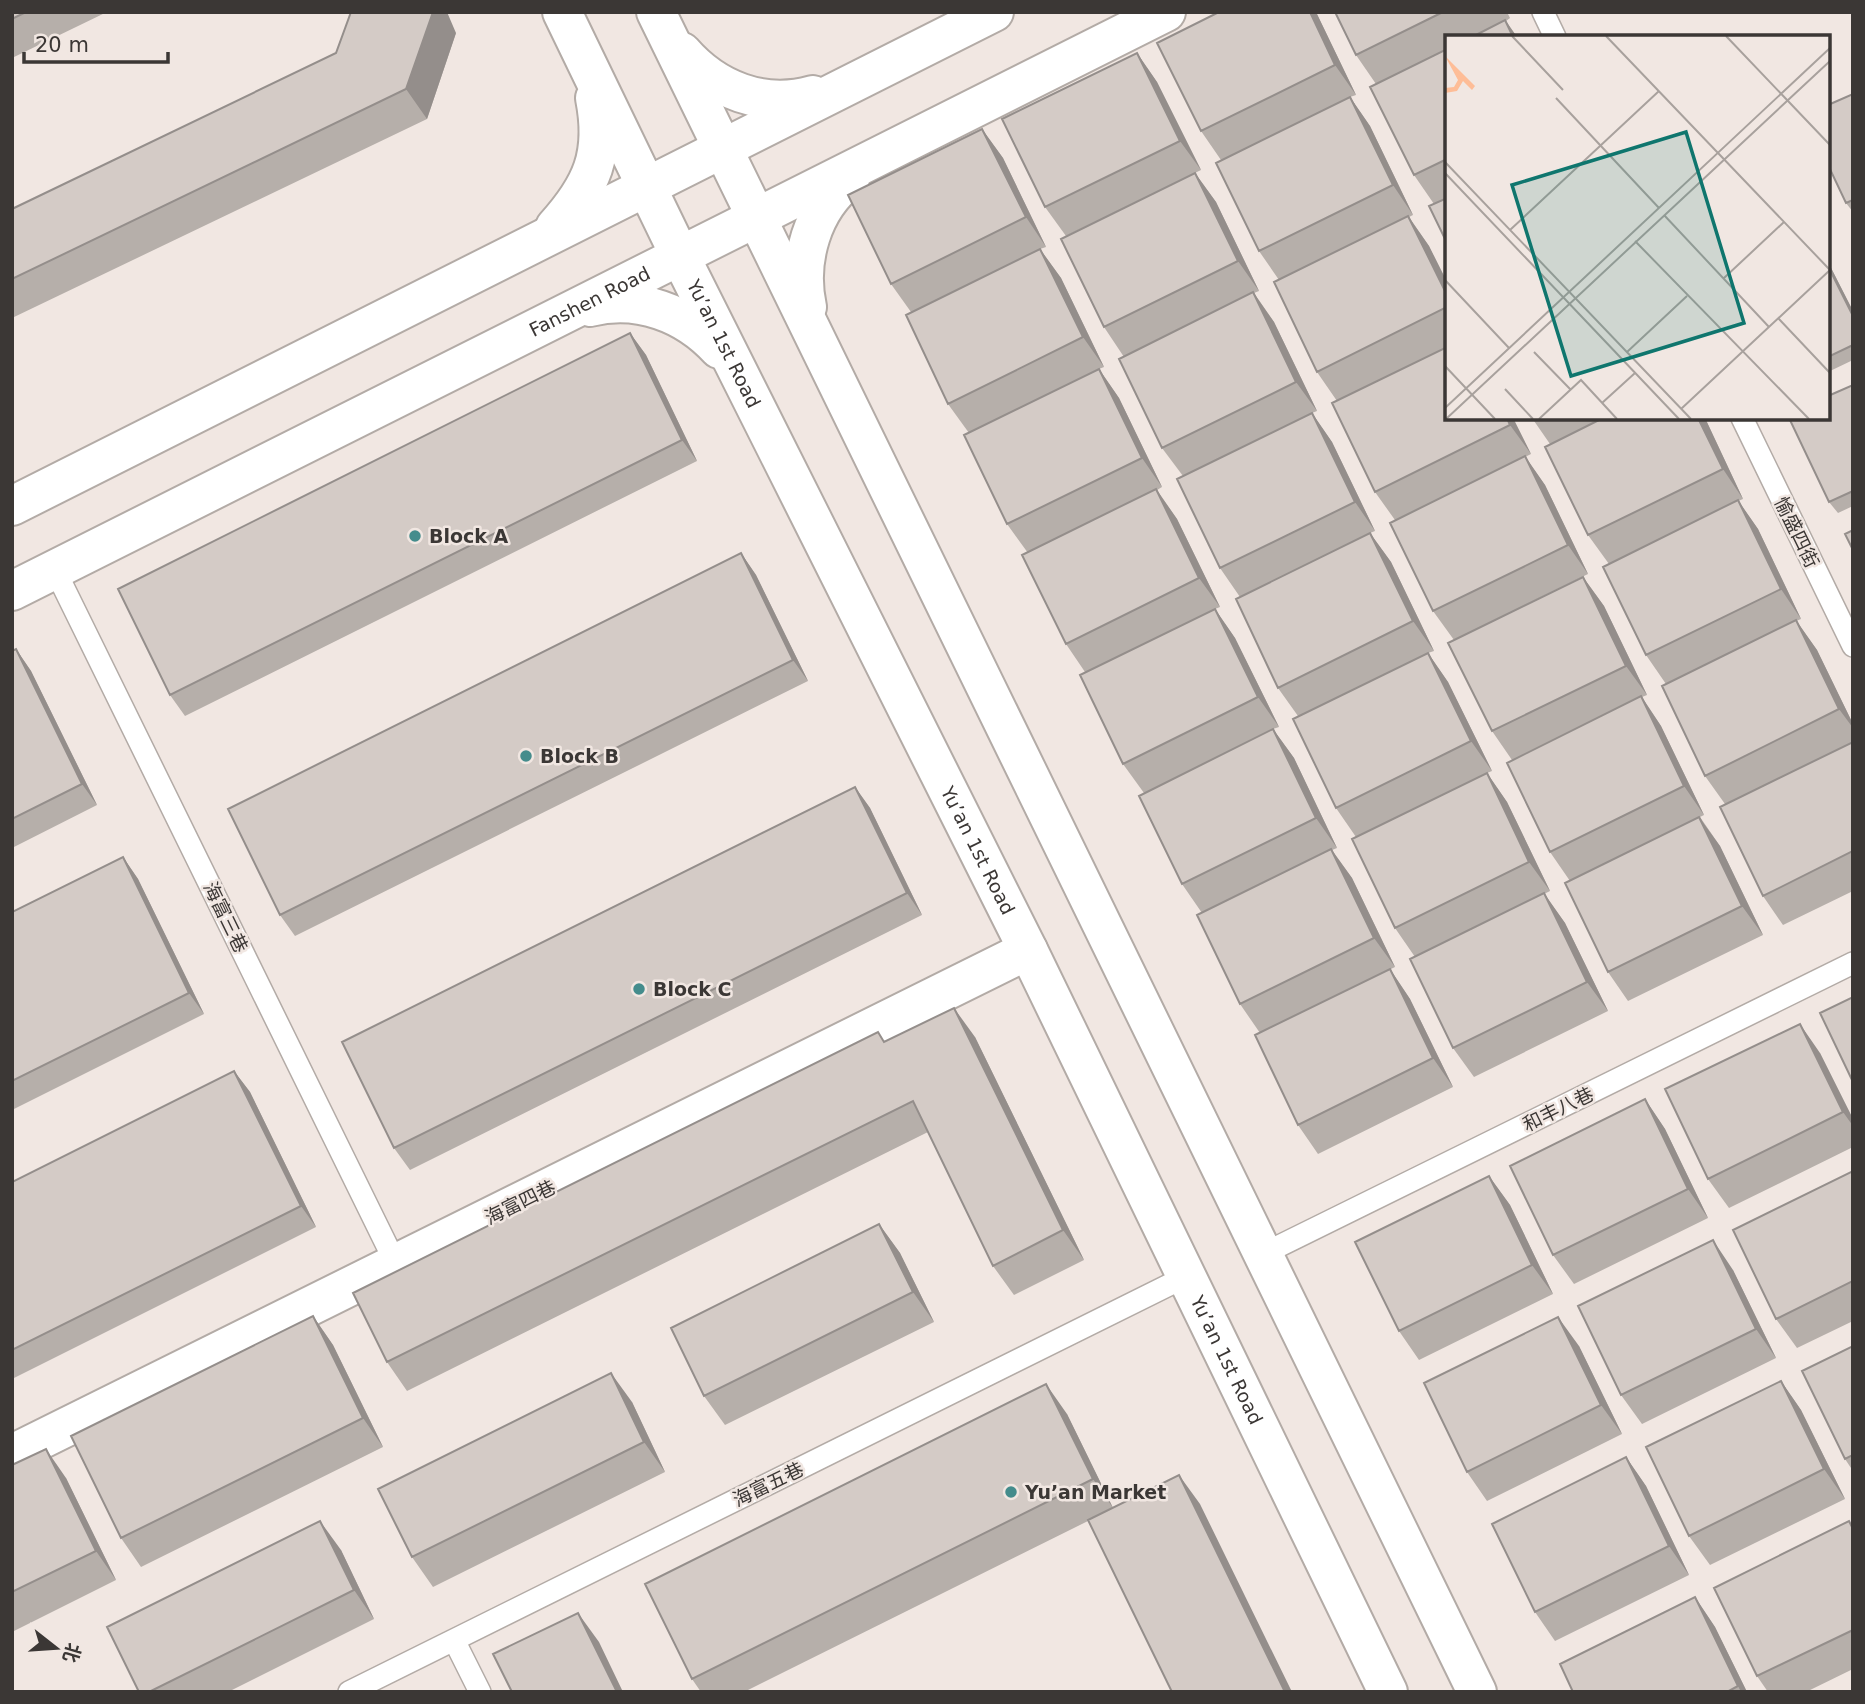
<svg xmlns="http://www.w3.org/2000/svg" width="1865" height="1704" font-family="'DejaVu Sans','Noto Sans SC',sans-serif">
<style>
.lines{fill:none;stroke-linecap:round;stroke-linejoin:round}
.service-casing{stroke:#b3aba6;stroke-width:24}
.minor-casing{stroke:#b3aba6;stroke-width:42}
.secondary-casing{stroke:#b3aba6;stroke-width:42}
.service{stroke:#fff;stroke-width:21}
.minor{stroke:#fff;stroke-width:38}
.secondary{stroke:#fff;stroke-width:38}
.wall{fill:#b6afaa}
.shaded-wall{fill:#948e8b}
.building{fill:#d4cbc6;stroke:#948e8b;stroke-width:2}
.poi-dot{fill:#448c8c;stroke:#f1e7e2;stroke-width:2.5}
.labels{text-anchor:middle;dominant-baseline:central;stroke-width:5;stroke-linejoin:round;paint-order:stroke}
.street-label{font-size:19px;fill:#3b3735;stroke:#f1e7e2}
.poi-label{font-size:19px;font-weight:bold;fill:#3b3735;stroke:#f1e7e2;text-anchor:start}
.inset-road{fill:none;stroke:#a8a19d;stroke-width:2}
.view{fill:#0f766e;fill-opacity:0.15;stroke:#0f766e;stroke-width:3.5}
.inset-edge{fill:none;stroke:#3b3735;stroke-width:3.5}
</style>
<rect width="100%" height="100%" fill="#f1e7e2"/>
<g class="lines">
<!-- service casing -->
<g class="service-casing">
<path id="service" d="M1543,12L1555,37
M1742,418L1853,646
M55,570L396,1264
M1263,1254L1853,963
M454,1640L480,1692
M349,1692L1187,1276"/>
</g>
<!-- minor casing -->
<g class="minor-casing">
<path id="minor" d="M12,1454L1028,950"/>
</g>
<!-- secondary casing -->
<g class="secondary-casing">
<g id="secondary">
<path id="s1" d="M562,12L680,256L1028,950L1388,1692"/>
<path d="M656,12L1477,1692"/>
<path d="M682,52C715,90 763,109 813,95"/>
<path d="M555,227C592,186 606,154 595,98"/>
<path d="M590,307C638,295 686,313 719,349"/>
<path d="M807,307C797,261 812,208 850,179"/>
<path d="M12,506L994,12"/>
<path id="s2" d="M12,591L1166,12"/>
</g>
</g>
<!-- service -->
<use href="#service" class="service"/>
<!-- minor -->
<use href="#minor" class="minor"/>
<!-- secondary -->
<use href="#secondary" class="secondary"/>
</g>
<!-- wall -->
<path class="wall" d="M12,12H107L12,58Z
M1316,12L1356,95L1350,97L1370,126L1413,215L1409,217L1429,246L1447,282V418H1513L1531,454L1525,457L1545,485L1588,574L1454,640L1433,611L1395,520L1375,492L1337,401L1317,372L1279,280L1259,251L1221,160L1201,131Z
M1335,12H1507L1510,18L1506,21L1517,37H1447V243L1434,204L1414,175L1376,84L1356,55Z
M456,33L427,119L12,318V209Z
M1137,53L1157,82L1201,170L1066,236L1045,207Z
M1853,94V212L1846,203Z
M982,129L1003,158L1046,247L1040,249L1061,278L1104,367L1094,371L1099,369L1119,398L1162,487L1157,490L1177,519L1220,607L1215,609L1235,638L1279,727L1273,729L1294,758L1337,848L1332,850L1352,878L1395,967L1260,1033L1240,1004L1202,913L1182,884L1144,793L1123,764L1085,672L1066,644L1028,553L1007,524L969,433L948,404L911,312L891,284Z
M1195,173L1216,202L1259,291L1254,293L1274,322L1317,411L1312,413L1332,442L1375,531L1370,533L1391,562L1434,651L1428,653L1448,682L1492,771L1487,773L1507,802L1550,891L1544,894L1565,923L1608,1011L1474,1077L1453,1048L1415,957L1395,928L1356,837L1336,808L1298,716L1278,688L1240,597L1220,568L1183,476L1162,448L1124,357L1104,327Z
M1828,262L1853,311V360L1828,372Z
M630,333L646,355L697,461L185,716L170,695Z
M1853,385V506L1838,513L1829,502Z
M1532,418H1705L1743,499L1738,501L1758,529L1801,619L1796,621L1817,650L1853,724V891L1783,925L1763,896L1725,804L1705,776L1666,684L1646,655L1609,564L1588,535L1550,444Z
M741,553L756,575L808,681L295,936L280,915Z
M1583,577L1604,606L1647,695L1642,697L1661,726L1704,815L1700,817L1720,846L1763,935L1628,1001L1608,972L1570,881L1550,852L1512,760L1492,731Z
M16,649L31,671L97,805L12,848V651Z
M855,787L870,808L922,915L410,1170L394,1148Z
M123,857L138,879L204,1014L12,1110V912Z
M1390,969L1410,999L1453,1087L1318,1154L1298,1125Z
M975,1037L1084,1260L1014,1295L993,1266L928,1132L407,1391L387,1362L885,1042Z
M1820,1053L1853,1119V1147L1729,1208L1708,1179Z
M234,1071L250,1092L316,1227L12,1379V1182Z
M1645,1099L1665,1129L1708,1218L1574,1284L1553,1255Z
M1853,1171V1321L1797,1348L1776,1319Z
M1489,1176L1510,1205L1553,1294L1419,1360L1399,1331Z
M879,1224L900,1253L934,1322L725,1425L704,1396Z
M1733,1270L1776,1358L1642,1424L1621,1395Z
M313,1316L333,1345L383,1447L141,1567L121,1538Z
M1579,1346L1622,1434L1487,1501L1467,1472Z
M1853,1346V1471L1845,1459Z
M1781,1381L1801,1410L1845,1499L1710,1565L1689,1536Z
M632,1402L665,1472L433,1587L412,1557Z
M1067,1414L1113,1508L1200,1504L1088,1521L744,1692H701L692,1679Z
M1626,1457L1646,1486L1689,1575L1555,1641L1535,1612Z
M12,1465L66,1478L116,1580L12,1632Z
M1853,1526V1669L1806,1692H1768L1757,1676Z
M341,1550L374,1619L228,1692H139Z
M1695,1597L1715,1627L1747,1692H1573Z"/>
<!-- shaded-wall -->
<path class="shaded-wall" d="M433,12H447L456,33L427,119L406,89Z
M1310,12H1316L1356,95L1335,65Z
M1505,20L1517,37H1513Z
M1137,53L1157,82L1201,170L1180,141Z
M1350,97L1370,126L1413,215L1393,185Z
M982,129L1003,158L1046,247L1026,217Z
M1195,173L1216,202L1259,291L1238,261Z
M1408,216L1429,246L1447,282V295Z
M1040,249L1061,278L1104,367L1083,337Z
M1828,262L1853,311V316L1828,266Z
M1253,292L1274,322L1317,411L1296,382Z
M630,333L646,355L697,461L682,440Z
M1099,369L1119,398L1162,487L1142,458Z
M1312,413L1332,442L1375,531L1355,502Z
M1507,418H1513L1531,454L1510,425Z
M1698,418H1705L1743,499L1723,469Z
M1525,456L1545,485L1588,574L1568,545Z
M1156,489L1177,519L1220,607L1199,578Z
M1738,500L1758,529L1801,619L1781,589Z
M1370,533L1391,562L1434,651L1413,621Z
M741,553L756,575L808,681L793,660Z
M1583,577L1604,606L1647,695L1626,666Z
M1215,609L1235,638L1279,727L1258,697Z
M1796,620L1817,650L1853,724V728L1839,709Z
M16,649L31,671L97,805L82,784Z
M1428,653L1448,682L1492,771L1471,741Z
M1641,696L1661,726L1704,815L1684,786Z
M1273,729L1294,758L1337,848L1316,818Z
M1487,773L1507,802L1550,891L1529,862Z
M855,787L870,808L922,915L907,893Z
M1699,817L1720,846L1763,935L1742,906Z
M1331,849L1352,878L1395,967L1374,938Z
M123,857L138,879L204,1014L189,993Z
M1544,893L1565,923L1608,1011L1587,982Z
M1390,969L1410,999L1453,1087L1433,1058Z
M954,1008L975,1037L1084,1260L1063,1230Z
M1800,1024L1820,1053L1853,1119V1126L1843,1112Z
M234,1071L250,1092L316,1227L301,1206Z
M1645,1099L1665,1129L1708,1218L1688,1189Z
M1489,1176L1510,1205L1553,1294L1532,1265Z
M879,1224L900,1253L934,1322L913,1292Z
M1713,1240L1733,1270L1776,1358L1756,1329Z
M313,1316L333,1345L383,1447L363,1418Z
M1558,1317L1579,1346L1622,1434L1601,1405Z
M611,1373L632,1402L665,1472L644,1442Z
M1781,1381L1801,1410L1845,1499L1824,1469Z
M1046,1384L1067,1414L1113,1508L1093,1479Z
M46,1449L66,1478L116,1580L96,1551Z
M1626,1457L1646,1486L1689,1575L1669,1546Z
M1179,1475L1200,1504L1292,1692H1285Z
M320,1521L341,1550L374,1619L354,1590Z
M1695,1597L1715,1627L1747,1692H1741L1738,1686Z
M578,1613L599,1642L623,1692H617Z"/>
<!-- building -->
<path class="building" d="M12,12H26L12,19Z
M351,12H433L406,89L12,279V209L336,53Z
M1219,12H1310L1335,65L1201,131L1157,43Z
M1335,12H1443L1356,55Z
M1505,20L1513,37H1472Z
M1447,49V159L1414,175L1370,87Z
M1137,53L1180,141L1045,207L1002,119Z
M1853,94V200L1846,203L1828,165V105Z
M1350,97L1393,185L1259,251L1216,163Z
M982,129L1026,217L891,284L848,195Z
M1195,173L1238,261L1104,327L1061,239Z
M1447,198V243L1429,206Z
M1408,216L1447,295V307L1317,372L1274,282Z
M1040,249L1083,337L948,404L906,315Z
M1828,266L1853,316V345L1828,357Z
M1253,292L1296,382L1162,448L1119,359Z
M630,333L682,440L170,695L118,589Z
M1447,347V418H1507L1510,425L1375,492L1332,403Z
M1099,369L1142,458L1007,524L964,435Z
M1853,385V491L1829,502L1789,418H1828V396Z
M1312,413L1355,502L1220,568L1177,479Z
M1603,418H1698L1723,469L1588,535L1545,447Z
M1525,456L1568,545L1433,611L1390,523Z
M1156,489L1199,578L1066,644L1022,555Z
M1738,500L1781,589L1646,655L1603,567Z
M1853,530V550L1845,534Z
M1370,533L1413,621L1278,688L1236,599Z
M741,553L793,660L280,915L228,809Z
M1583,577L1626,666L1492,731L1448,643Z
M1215,609L1258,697L1123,764L1080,675Z
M1796,620L1839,709L1705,776L1662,686Z
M16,649L82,784L12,819V651Z
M1428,653L1471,741L1336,808L1293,719Z
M1641,696L1684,786L1550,852L1507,763Z
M1273,729L1316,818L1182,884L1139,796Z
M1853,742V851L1763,896L1720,807Z
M1487,773L1529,862L1395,928L1352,839Z
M855,787L907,893L394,1148L342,1042Z
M1699,817L1742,906L1608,972L1565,883Z
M1331,849L1374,938L1240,1004L1197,915Z
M123,857L189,993L12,1081V912Z
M1544,893L1587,982L1453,1048L1410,959Z
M1390,969L1433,1058L1298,1125L1255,1035Z
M1853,997V1082L1820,1013Z
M954,1008L1063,1230L993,1266L913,1101L387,1362L353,1293L878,1032L884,1042Z
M1800,1024L1843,1112L1708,1179L1665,1089Z
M234,1071L301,1206L12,1350V1182Z
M1645,1099L1688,1189L1553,1255L1510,1166Z
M1853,1171V1281L1776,1319L1733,1230Z
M1489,1176L1532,1265L1399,1331L1355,1242Z
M879,1224L913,1292L704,1396L671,1328Z
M1713,1240L1756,1329L1621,1395L1578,1306Z
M313,1316L363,1418L121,1538L71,1436Z
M1558,1317L1601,1405L1467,1472L1424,1383Z
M1853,1346V1455L1845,1459L1802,1371Z
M611,1373L644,1442L412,1557L378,1489Z
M1781,1381L1824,1469L1689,1536L1646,1447Z
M1046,1384L1093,1479L692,1679L645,1584Z
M46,1449L96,1551L12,1592V1465Z
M1626,1457L1669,1546L1535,1612L1492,1524Z
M1179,1475L1285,1692H1172L1088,1520Z
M320,1521L354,1590L149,1692H139L107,1627Z
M1849,1521L1853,1529V1630L1757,1676L1714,1588Z
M1695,1597L1738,1686L1727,1692H1573L1560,1664Z
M578,1613L617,1692H512L493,1654Z"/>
<!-- markers -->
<g class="poi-dot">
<circle cx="415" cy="536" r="7"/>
<circle cx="526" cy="756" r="7"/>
<circle cx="639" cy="989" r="7"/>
<circle cx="1011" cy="1492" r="7"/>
</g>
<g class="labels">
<!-- street labels -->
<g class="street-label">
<text stroke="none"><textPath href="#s2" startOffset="646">Fanshen Road</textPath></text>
<text stroke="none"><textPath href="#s1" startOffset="369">Yu’an 1st Road</textPath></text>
<text transform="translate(1797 532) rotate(64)">愉盛四街</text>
<text stroke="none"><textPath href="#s1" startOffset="936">Yu’an 1st Road</textPath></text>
<text transform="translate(226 917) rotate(64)">海富三巷</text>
<text transform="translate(1558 1109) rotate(-26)">和丰八巷</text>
<text transform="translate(520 1202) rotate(-26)">海富四巷</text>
<text stroke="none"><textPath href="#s1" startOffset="1503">Yu’an 1st Road</textPath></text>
<text transform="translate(768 1484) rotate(-26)">海富五巷</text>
</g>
<!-- poi labels -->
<g class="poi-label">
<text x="429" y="536">Block A</text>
<text x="540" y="756">Block B</text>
<text x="653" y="989">Block C</text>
<text x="1025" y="1492">Yu’an Market</text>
</g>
</g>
<!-- overview -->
<g transform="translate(1445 35)">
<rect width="385" height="385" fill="#f1e7e2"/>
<path d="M0,21L30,51L27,55L18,46L12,56L0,58V53L9,52L13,45Z" fill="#febd97"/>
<path class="inset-road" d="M67,1L118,55M161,1L385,235M281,1L385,110M111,63L214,173M0,127L246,384M0,138L234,384M219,180L324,292M65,195L214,56M190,206L364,384M279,243L339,187M0,245L64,313M333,283L385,338M89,317L126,355M182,317L242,261M0,331L50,384M60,354L88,384M157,368L190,338M0,373L385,13M236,374L385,235M1,384L385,26M94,384L136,345L172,384"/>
<path class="view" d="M241,97L299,288L126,341L67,150Z"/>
<rect width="385" height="385" class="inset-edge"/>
</g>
<!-- border -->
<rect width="1865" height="1704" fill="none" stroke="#3b3735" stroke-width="28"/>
<!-- north arrow -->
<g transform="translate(56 1648) rotate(107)" stroke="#f1e7e2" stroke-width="5" paint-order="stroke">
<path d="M0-5L12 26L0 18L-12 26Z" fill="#3b3735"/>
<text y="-10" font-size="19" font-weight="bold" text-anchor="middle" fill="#3b3735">北</text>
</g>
<!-- scale -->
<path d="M24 52v10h144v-10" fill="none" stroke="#3b3735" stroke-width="3.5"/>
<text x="35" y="52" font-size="21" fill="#3b3735" stroke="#f1e7e2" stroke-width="5" paint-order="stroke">20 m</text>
</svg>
